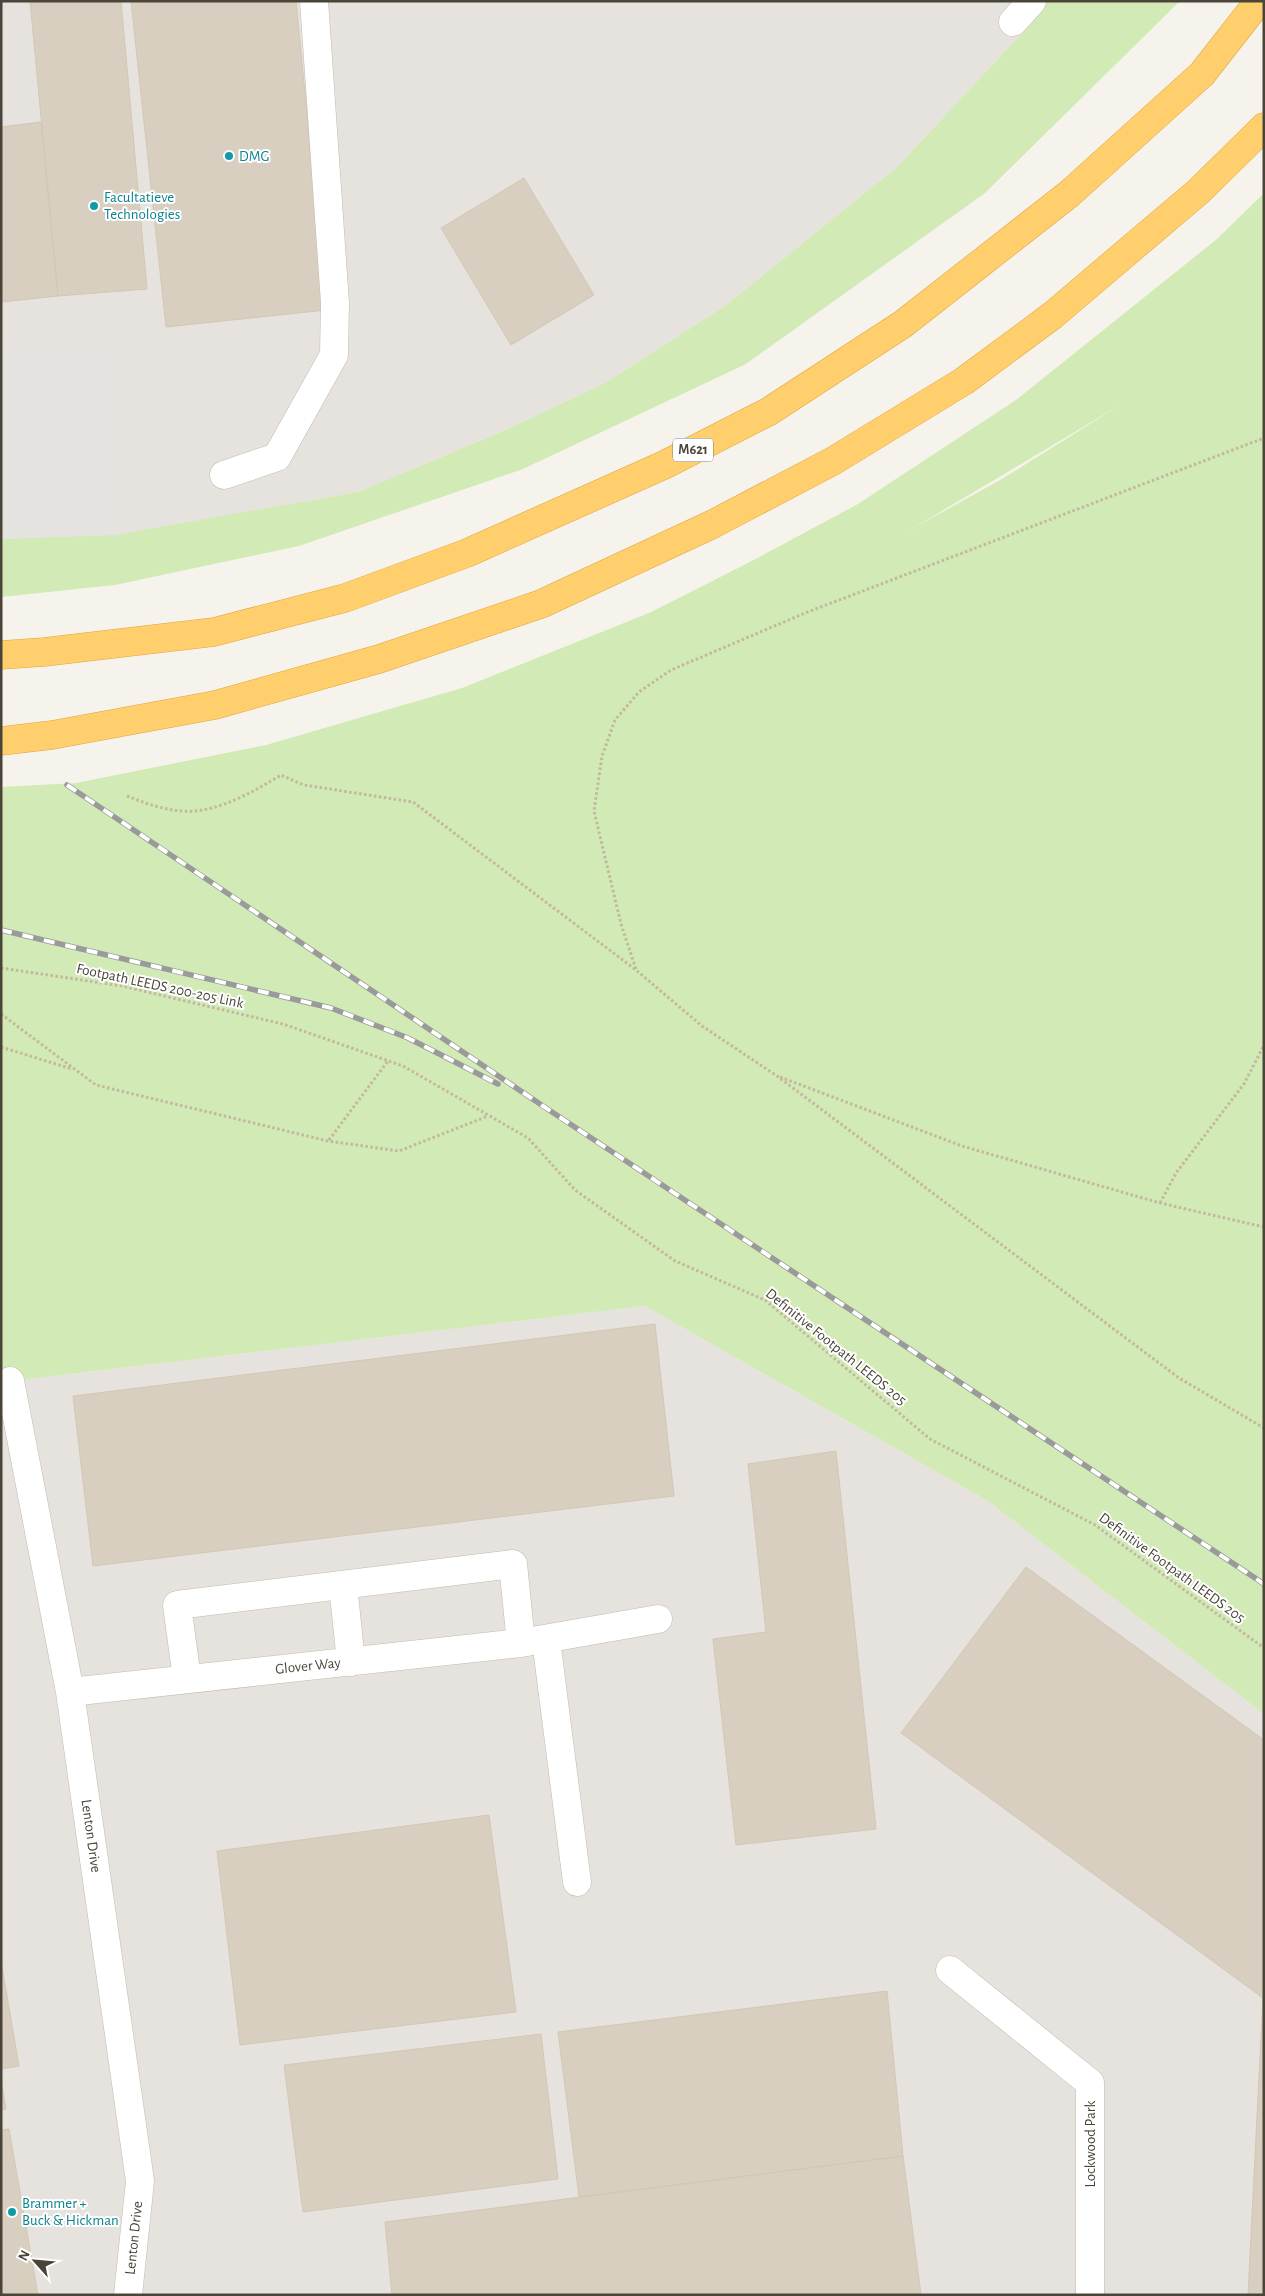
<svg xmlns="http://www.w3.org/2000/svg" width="1265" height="2296" font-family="'Alegreya Sans',sans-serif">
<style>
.industrial{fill:#e6e2dd}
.green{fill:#d2eab5;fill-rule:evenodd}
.parking{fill:#e5e3e0}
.building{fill:#d8cfc1;stroke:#d3c7b4}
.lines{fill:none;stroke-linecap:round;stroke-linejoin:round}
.minor-casing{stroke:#c2bbae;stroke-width:29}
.highway-casing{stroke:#e0a43c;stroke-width:29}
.path{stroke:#c4b79f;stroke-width:3;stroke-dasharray:2.5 2.5;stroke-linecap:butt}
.minor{stroke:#fff;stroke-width:28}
.highway{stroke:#ffcf6e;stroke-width:28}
.rail-casing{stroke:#9a9a9a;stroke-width:5.5}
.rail{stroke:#fff;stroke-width:4;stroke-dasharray:11;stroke-linecap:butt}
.culture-dot{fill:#0f9aa8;stroke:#fff;stroke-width:2}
.labels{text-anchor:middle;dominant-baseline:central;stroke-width:4;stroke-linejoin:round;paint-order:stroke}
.shield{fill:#fff;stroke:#817c74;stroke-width:1}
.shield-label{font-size:14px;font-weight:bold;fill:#4b4439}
.culture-label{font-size:15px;fill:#0d838f;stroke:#fff;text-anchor:start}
.street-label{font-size:15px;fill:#4b4439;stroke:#fff}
</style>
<rect width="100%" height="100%" fill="#f6f3ec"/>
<!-- industrial -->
<path class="industrial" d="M1,1H1042L1024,31L897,167L725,306L605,383L501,432L358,492L120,535L1,539Z
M645,1306L988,1501L1264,1714V2295H1V1375L10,1381Z"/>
<!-- green -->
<path class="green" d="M1042,1H1180L985,193L746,364L523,469L299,546L115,585L1,597V539L120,534L358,492L501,432L605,383L725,306L897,167L1024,31Z
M1264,193V1714L988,1501L645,1306L10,1381L1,1375V787L76,783L266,745L462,688L649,613L748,563L858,504L1016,400L1217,239ZM1120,405L1002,479L910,530Z"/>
<!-- parking -->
<path class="parking" d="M124,338L120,535L1,539V348Z"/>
<!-- building -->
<path class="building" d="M30,1H121L147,289L58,296Z
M131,1H296L326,310L166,327Z
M41,122L58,296L1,302V127Z
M524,178L594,295L511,345L441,228Z
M655,1324L674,1496L93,1566L73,1396Z
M836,1451L876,1829L736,1845L713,1639L766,1632L748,1464Z
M1026,1567L1264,1740V2295H1248L1263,1998L901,1733Z
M489,1815L516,2012L240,2045L217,1851Z
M1,1961L19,2066L1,2069Z
M887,1991L903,2156L579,2197L558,2032Z
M541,2034L558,2179L303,2212L284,2065Z
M1,2081L6,2109L1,2110Z
M9,2129L38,2295H1V2130Z
M903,2156L921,2295H392L385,2222Z"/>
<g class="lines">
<!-- minor casing -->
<g class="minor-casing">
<path id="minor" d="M1013,22L1032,1
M224,475L277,457L334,355L335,303L314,1
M10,1381L70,1692L140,2181L128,2295
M343,1585L351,1662
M546,1640L577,1882
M187,1679L177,1605L513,1564L521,1643
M70,1692L521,1643L658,1619
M950,1970L1090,2083V2295"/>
</g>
<!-- highway casing -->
<g class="highway-casing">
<path id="highway" d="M1,655L44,652L214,632L345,598L467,553L664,465L768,412L903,324L1069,194L1202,74L1259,1
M1,741L52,735L215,705L379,659L541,604L713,524L833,461L964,381L1053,315L1133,247L1199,191L1264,127"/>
</g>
<!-- path -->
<path class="path" d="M127,796C145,803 163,810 183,811C215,814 255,791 281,775L304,785L413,802L636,970L702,1026L777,1076L1179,1378L1264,1428
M1,968L122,986L283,1024L403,1066L528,1138L575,1190L675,1261L765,1300L930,1439L1095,1525L1264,1648
M636,969L621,924L594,811L602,756L615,720L639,692L671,670L805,613L1264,438
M1,1014L96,1085L328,1141L399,1151L488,1116
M1,1047L72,1069
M780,1077L962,1146L1160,1203L1264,1227
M329,1140L388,1061
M1160,1203L1176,1173L1244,1084L1264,1045"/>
<!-- minor -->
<use href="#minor" class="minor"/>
<!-- highway -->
<use href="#highway" class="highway"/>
<!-- rail casing -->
<g class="rail-casing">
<path id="rail" d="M67,785L543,1106L1264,1584
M1,930L331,1008L408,1038L498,1084"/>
</g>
<!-- rail -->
<use href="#rail" class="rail"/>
</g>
<!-- markers -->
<g class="culture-dot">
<circle cx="229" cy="156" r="5"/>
<circle cx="94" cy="206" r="5"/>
<circle cx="12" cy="2212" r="5"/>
</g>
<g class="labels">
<!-- shield labels -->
<rect class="shield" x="673" y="438.5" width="40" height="23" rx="4"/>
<g class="shield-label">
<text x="693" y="450">M621</text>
</g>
<!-- culture labels -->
<g class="culture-label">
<text x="239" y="156">DMG</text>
<text x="104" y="197">Facultatieve<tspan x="104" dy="17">Technologies</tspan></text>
<text x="22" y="2203">Brammer +<tspan x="22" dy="17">Buck &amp; Hickman</tspan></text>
</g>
<!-- street labels -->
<g class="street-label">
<text transform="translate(160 986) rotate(12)">Footpath LEEDS 200-205 Link</text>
<text transform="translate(836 1347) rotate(39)">Definitive Footpath LEEDS 205</text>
<text transform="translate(1172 1568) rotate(36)">Definitive Footpath LEEDS 205</text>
<text transform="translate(308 1666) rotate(-6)">Glover Way</text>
<text transform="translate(91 1836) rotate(82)">Lenton Drive</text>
<text transform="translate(1090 2144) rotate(-90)">Lockwood Park</text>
<text transform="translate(134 2238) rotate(-84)">Lenton Drive</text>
</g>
</g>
<!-- border -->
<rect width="1265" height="2296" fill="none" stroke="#4b4439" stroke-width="5"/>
<!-- north arrow -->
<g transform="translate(35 2261) rotate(297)" stroke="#ffffff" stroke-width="4" paint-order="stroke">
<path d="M0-4L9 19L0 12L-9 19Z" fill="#4b4439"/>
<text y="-8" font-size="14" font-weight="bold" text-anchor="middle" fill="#4b4439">N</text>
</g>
</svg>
